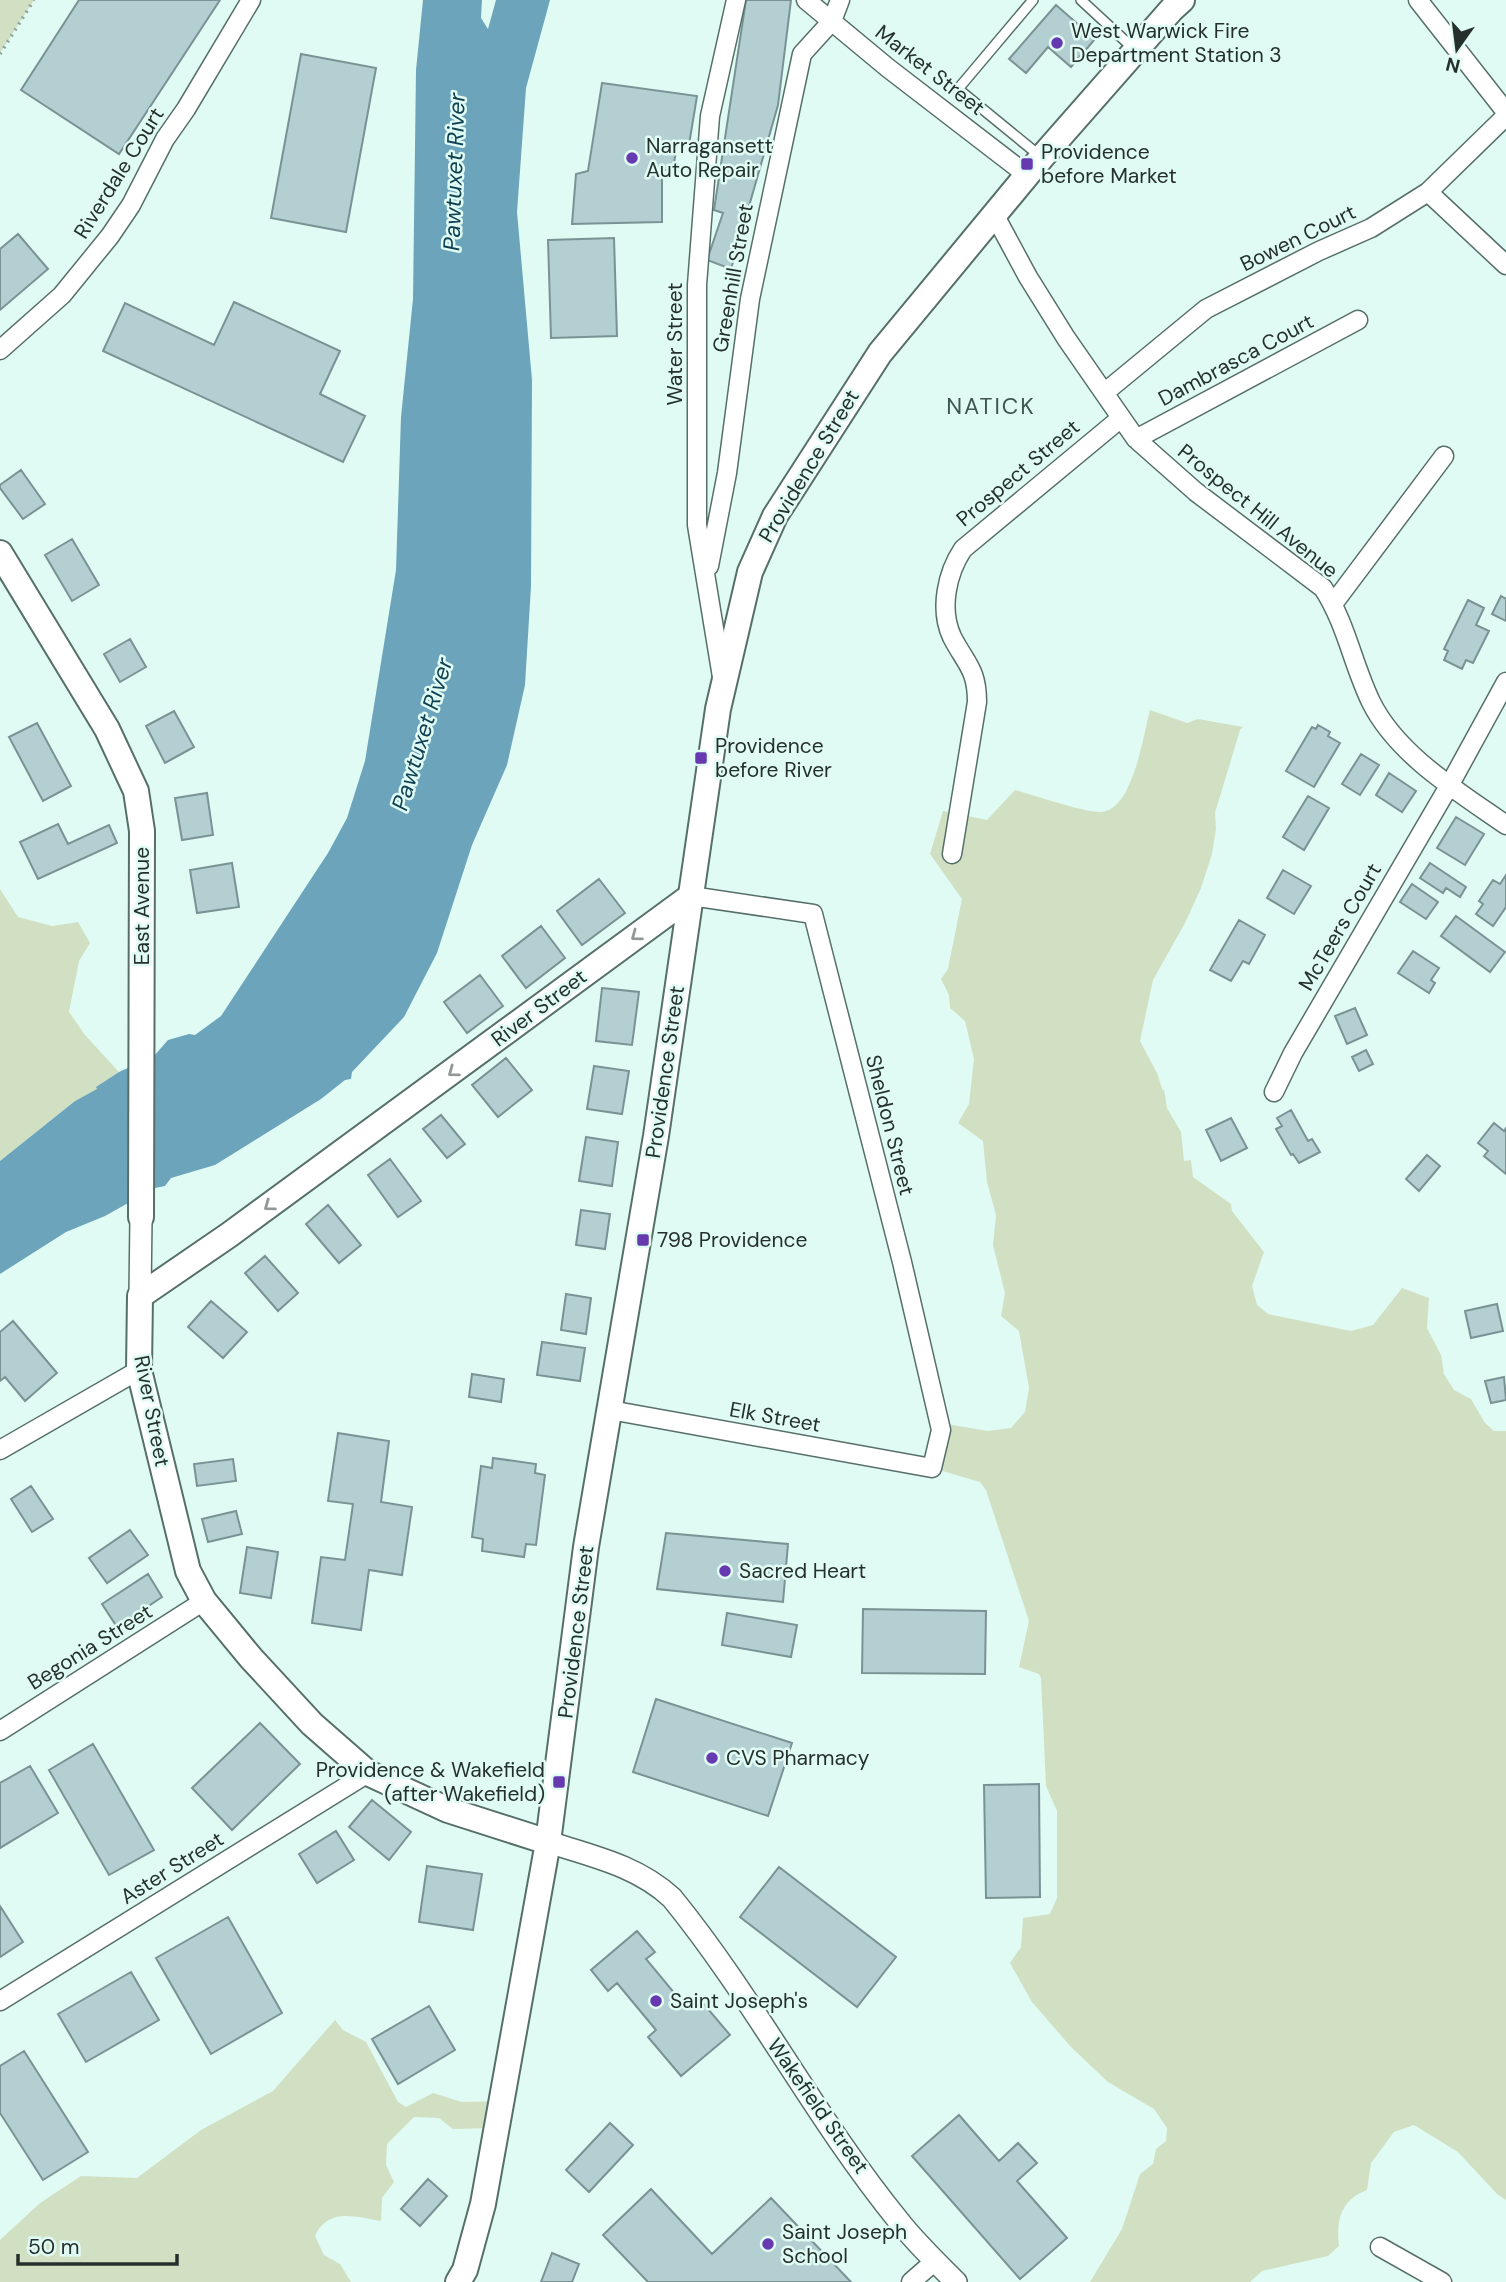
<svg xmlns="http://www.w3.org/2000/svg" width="1506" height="2282" font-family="'DM Sans',sans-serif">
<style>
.green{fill:#d1e0c3}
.water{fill:#6ca4bb}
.building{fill:#b3cfd1;stroke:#799395;stroke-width:2}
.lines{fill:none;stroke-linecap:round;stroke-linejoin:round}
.service-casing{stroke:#576f69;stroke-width:12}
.minor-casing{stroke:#576f69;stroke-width:21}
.tertiary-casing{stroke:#576f69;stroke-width:24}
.secondary-casing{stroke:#576f69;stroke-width:28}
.path{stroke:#8fa39e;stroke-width:3.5;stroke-dasharray:2 5;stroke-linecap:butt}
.service{stroke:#fff;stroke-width:9}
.minor{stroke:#fff;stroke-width:18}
.tertiary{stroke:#fff;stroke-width:21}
.secondary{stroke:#fff;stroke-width:24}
.oneway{stroke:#929896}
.poi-dot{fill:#6739b0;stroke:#e0fbf4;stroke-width:2.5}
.labels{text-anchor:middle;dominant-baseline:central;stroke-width:5;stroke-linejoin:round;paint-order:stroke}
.poi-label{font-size:21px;fill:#25302d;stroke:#e0fbf4;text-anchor:start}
.street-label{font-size:21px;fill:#25302d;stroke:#e0fbf4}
.water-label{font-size:23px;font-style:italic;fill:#104152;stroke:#e0fbf4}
.neighbourhood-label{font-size:23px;letter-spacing:2px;fill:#405751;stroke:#e0fbf4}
</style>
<rect width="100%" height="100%" fill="#e0fbf4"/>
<!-- green -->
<path class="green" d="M0,0H34L0,53Z
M1150,710L1187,723L1198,719L1243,727L1240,730L1215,813L1216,829L1212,854L1201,888L1185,923L1153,980L1140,1041L1157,1073L1163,1091L1164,1089L1167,1108L1181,1132L1184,1161L1191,1160L1193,1177L1231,1204L1232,1211L1264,1252L1252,1286L1257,1305L1268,1314L1351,1331L1373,1325L1402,1288L1429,1298L1427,1328L1441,1355L1444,1374L1454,1390L1471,1399L1485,1423L1494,1431H1506V2200L1497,2194L1458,2152L1414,2125L1394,2132L1371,2163L1367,2190C1341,2200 1336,2219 1339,2246L1328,2256L1262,2271L1250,2282H1090L1122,2229L1140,2174L1153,2164L1156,2149L1166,2141L1167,2128L1154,2109L1108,2082L1071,2047L1032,2002L1010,1963L1021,1947L1023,1918L1050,1914L1057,1898V1811L1046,1786L1041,1678L1039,1674L1019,1667L1029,1621L986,1490L980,1482L939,1470L941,1423L988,1431L1011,1428L1025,1412L1029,1388L1019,1331L1001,1316L1005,1293L993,1245L996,1215L987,1182L983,1141L958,1123L969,1104L974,1059L965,1021L950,1008L949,995L941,979L948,969L962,899L930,854L943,811L987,820L1015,790C1033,795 1086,813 1101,812C1133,810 1143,736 1150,710Z
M0,889L18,917L52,926L78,922L90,943L79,961L69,1012L85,1035L119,1072L97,1087L98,1089L75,1101L0,1161Z
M335,2020L343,2030L366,2042L398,2102L406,2107L433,2093L462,2102L501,2101L495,2128L453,2129L439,2118L414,2117L387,2144L386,2165L394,2182L382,2198L381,2221C355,2217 329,2207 315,2236L324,2255L340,2264L351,2282H0V2240L40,2203L81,2176L137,2178L201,2130L273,2091Z"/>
<!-- water -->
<path class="water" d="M423,0H482L481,18L488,29L496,0H550L526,88L517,212L532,380L531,586L525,685L507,765L472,845L437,953L404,1017L352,1072L351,1079L345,1080L321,1099L215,1165L171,1178L165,1186L155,1188L105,1216L66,1232L0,1274V1161L75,1101L97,1089L96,1087L119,1072L154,1056L168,1040L189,1034L195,1035L221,1016L328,853L347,818L365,761L396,570L401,417L413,299L416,70Z"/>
<!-- building -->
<path class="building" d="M79,0H220L119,154L21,90Z
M746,0H791L778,105L731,269L707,260L723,213L714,210Z
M1056,5L1095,39L1071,67L1048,47L1026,73L1009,59Z
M301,54L376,68L346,232L271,218Z
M602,83L697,96L689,145L677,144L673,170H662V222L572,224L576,174L588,171Z
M18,234L48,269L0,310V249Z
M614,238L617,336L551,338L548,240Z
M234,302L340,351L320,394L365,416L343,462L103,351L125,303L214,345Z
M21,470L45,504L23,519L0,488V485Z
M72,539L99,585L72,601L45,555Z
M1501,596L1506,599V621L1492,614Z
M1468,600L1484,608L1476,625L1489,631L1473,663L1466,660L1462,669L1444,660L1448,651L1444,649Z
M130,639L146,667L120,682L104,654Z
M174,711L194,747L165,763L146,726Z
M37,723L71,786L43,801L9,737Z
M1318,725L1330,732L1328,736L1340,743L1314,787L1286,771L1312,727L1316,729Z
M1361,754L1379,765L1360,795L1342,784Z
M1389,773L1416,791L1402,812L1376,795Z
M207,793L213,835L182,840L175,798Z
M1308,796L1329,808L1304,850L1283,837Z
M1456,817L1484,834L1465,865L1437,848Z
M58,824L68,844L109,825L117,843L38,879L20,842Z
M232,863L239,907L197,913L190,870Z
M1430,863L1466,887L1460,897L1446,888L1443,893L1420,878Z
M1283,870L1311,886L1294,914L1267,898Z
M1506,875V907L1493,926L1476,914L1483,904L1479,901L1493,880L1500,884Z
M599,879L625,913L582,945L557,911Z
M1412,884L1438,902L1426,919L1400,902Z
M1456,916L1505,952L1490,972L1441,936Z
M1239,920L1265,935L1249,964L1243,961L1231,981L1210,970Z
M541,926L565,958L526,988L502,956Z
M1413,951L1439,968L1431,980L1435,983L1429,993L1398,973Z
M480,975L503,1006L467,1033L444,1002Z
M602,988L639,992L632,1045L596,1041Z
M1355,1008L1367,1035L1347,1044L1335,1016Z
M1366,1050L1373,1064L1359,1071L1352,1057Z
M506,1058L532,1090L498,1117L472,1085Z
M594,1066L629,1071L622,1114L587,1109Z
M1291,1110L1308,1141L1312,1139L1320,1152L1299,1163L1293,1154L1291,1155L1276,1129L1282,1126L1277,1118Z
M441,1115L465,1144L447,1158L423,1129Z
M1231,1118L1247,1148L1221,1161L1206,1130Z
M1494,1123L1504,1131L1506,1128V1174L1484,1156L1488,1151L1478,1143Z
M586,1137L618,1142L612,1186L579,1181Z
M1427,1155L1440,1166L1419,1191L1406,1179Z
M390,1159L421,1201L398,1217L368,1175Z
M328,1205L361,1245L339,1263L306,1224Z
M581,1210L610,1214L605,1249L576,1245Z
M265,1256L298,1293L278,1311L245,1273Z
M566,1294L591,1298L586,1334L561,1330Z
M211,1301L247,1332L223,1358L188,1327Z
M1497,1304L1503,1331L1471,1338L1465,1311Z
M13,1321L57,1373L25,1401L5,1377L0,1381V1332Z
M542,1342L585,1348L580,1381L537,1375Z
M472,1374L504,1379L501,1402L469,1397Z
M1504,1377L1506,1400L1491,1403L1485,1381Z
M338,1433L389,1441L381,1502L412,1507L402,1575L369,1570L361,1630L312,1623L321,1557L345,1560L353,1504L328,1501Z
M493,1458L536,1464L535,1473L545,1475L536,1545L526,1544L524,1557L482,1551L483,1539L472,1537L481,1466L492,1468Z
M233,1459L236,1481L197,1486L194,1464Z
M31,1486L53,1519L32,1532L11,1499Z
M236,1511L242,1534L208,1542L202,1519Z
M130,1530L148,1555L107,1583L89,1558Z
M666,1533L788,1544L783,1602L657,1589Z
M247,1547L278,1552L271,1598L240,1593Z
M148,1574L162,1597L117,1627L102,1604Z
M863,1609L986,1611L985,1674L862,1673Z
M727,1613L797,1625L791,1657L722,1645Z
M656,1699L792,1743L768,1816L633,1772Z
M260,1723L300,1764L232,1830L192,1788Z
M93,1744L154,1850L109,1875L49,1770Z
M30,1766L58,1813L0,1848V1783Z
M1039,1784L1040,1897L986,1898L984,1785Z
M372,1800L411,1832L389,1860L349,1827Z
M336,1831L354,1860L317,1883L299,1854Z
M427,1866L482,1874L473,1930L419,1922Z
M779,1867L896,1957L857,2007L740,1917Z
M0,1906L23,1942L0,1957Z
M228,1917L282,2013L211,2054L156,1958Z
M637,1931L655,1952L646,1959L685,2006L697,1996L730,2035L681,2076L648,2037L656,2030L617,1983L608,1991L591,1970Z
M131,1972L159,2020L86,2062L58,2014Z
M429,2006L455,2050L398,2084L372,2039Z
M24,2051L88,2152L43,2180L0,2113V2066Z
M959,2115L999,2161L1018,2143L1037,2163L1017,2181L1067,2238L1020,2279L912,2156Z
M610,2123L633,2145L589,2192L566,2170Z
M428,2179L447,2196L420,2226L401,2209Z
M651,2189L712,2254L771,2198L851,2282H648L603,2235Z
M552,2253L579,2264L572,2282H541Z"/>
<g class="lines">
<!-- service casing -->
<g class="service-casing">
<path id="service" d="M1033,0L958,89L1040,156
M1081,0L1134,49"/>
</g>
<!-- minor casing -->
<g class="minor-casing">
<path id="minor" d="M806,0L888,68L1027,175
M1418,0L1506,112
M1428,192L1506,265
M994,214L1028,277L1066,338L1136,439L1196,492L1323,588C1346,623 1353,665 1371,702C1397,755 1459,792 1506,825
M0,350L62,295L110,236L131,205L165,139L186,109L251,0
M1104,393L1206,309L1319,251L1371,228L1428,192L1506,116
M1136,439L1358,320
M709,566L727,473L750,299L802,54L832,21L840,0
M1333,604L1444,456
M722,677L697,525V285L710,116L736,0
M952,854L977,702C977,669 966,664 952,637C939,609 947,573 963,549L1121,418
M1274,1092L1293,1053L1449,786L1506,682
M610,1410L932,1468L941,1430L902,1262L813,914L691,896
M0,1450L139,1370
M0,1731L204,1601
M0,2001L368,1773
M1380,2247L1442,2282
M911,2282L935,2261"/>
</g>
<!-- tertiary casing -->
<g class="tertiary-casing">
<path id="tertiary" d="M140,1296L141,1217
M548,1842C592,1856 638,1866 672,1898C755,2000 815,2118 898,2220C915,2242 936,2262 956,2282"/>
</g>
<!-- secondary casing -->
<g class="secondary-casing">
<path id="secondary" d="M0,553L107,729L136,791L142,831L141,1217
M548,1842L448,1810L368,1773L312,1724L251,1658L204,1601L188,1571L139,1370L140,1296L229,1235L691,896
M458,2282L465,2270L483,2204L548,1842L586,1547L656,1136L718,709L750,572L775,516L880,353L1042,157L1172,9L1182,0"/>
</g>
<!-- path -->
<path class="path" d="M0,54L34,0"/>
<!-- service -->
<use href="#service" class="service"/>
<!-- minor -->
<use href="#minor" class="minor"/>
<!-- tertiary -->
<use href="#tertiary" class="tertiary"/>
<!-- secondary -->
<use href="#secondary" class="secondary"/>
</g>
<!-- one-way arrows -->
<defs><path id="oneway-chevron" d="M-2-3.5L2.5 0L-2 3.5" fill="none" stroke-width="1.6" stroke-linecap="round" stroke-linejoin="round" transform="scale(1.75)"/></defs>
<g class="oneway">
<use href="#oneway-chevron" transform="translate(636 936) rotate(143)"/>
<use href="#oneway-chevron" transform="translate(453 1072) rotate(144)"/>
<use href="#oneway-chevron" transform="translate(269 1206) rotate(144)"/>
</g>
<!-- markers -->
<g class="poi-dot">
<circle cx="1057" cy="43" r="7"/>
<circle cx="632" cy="158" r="7"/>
<rect x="1020" y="157" width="14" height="14" rx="3.5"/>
<rect x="694" y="751" width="14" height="14" rx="3.5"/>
<rect x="636" y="1233" width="14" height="14" rx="3.5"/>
<circle cx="725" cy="1571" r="7"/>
<circle cx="712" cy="1758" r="7"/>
<rect x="552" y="1775" width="14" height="14" rx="3.5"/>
<circle cx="656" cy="2001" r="7"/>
<circle cx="768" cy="2244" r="7"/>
</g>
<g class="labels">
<!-- poi labels -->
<g class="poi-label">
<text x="1071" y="31">West Warwick Fire<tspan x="1071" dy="24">Department Station 3</tspan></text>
<text x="646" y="146">Narragansett<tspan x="646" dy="24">Auto Repair</tspan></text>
<text x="1041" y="152">Providence<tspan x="1041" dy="24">before Market</tspan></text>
<text x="715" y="746">Providence<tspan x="715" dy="24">before River</tspan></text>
<text x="657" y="1240">798 Providence</text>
<text x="739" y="1571">Sacred Heart</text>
<text x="726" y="1758">CVS Pharmacy</text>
<text x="545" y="1770" text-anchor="end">Providence &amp; Wakefield<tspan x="545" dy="24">(after Wakefield)</tspan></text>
<text x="670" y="2001">Saint Joseph's</text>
<text x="782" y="2232">Saint Joseph<tspan x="782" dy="24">School</tspan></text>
</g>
<!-- street labels -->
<g class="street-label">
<text transform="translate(930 70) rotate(38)">Market Street</text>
<text transform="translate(119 173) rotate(-58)">Riverdale Court</text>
<text transform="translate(1298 238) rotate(-26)">Bowen Court</text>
<text transform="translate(733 278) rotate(-80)">Greenhill Street</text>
<text transform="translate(675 344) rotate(-90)">Water Street</text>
<text transform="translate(1236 360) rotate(-28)">Dambrasca Court</text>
<text transform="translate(809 466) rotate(-59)">Providence Street</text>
<text transform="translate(1018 473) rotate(-40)">Prospect Street</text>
<text transform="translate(1258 511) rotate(39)">Prospect Hill Avenue</text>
<text transform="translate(142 906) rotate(-90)">East Avenue</text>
<text transform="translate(1340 927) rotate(-60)">McTeers Court</text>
<text transform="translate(539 1008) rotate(-37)">River Street</text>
<text transform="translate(665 1072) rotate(-82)">Providence Street</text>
<text transform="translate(890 1125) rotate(76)">Sheldon Street</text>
<text transform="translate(152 1411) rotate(79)">River Street</text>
<text transform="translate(775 1417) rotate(10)">Elk Street</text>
<text transform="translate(576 1632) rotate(-83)">Providence Street</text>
<text transform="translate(90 1647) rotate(-32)">Begonia Street</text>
<text transform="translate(172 1868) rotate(-32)">Aster Street</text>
<text transform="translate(818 2106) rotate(55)">Wakefield Street</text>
</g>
<!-- water labels -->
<g class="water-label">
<text transform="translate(454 172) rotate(-88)">Pawtuxet River</text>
<text transform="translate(422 734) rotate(-73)">Pawtuxet River</text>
</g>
<!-- neighbourhood labels -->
<g class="neighbourhood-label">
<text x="991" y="406">NATICK</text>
</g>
</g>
<!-- north arrow -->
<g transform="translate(1457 49) rotate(194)" stroke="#e0fbf4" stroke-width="5" paint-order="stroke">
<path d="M0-5L12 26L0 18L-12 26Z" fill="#25302d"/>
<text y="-10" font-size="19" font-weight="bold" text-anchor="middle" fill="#25302d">N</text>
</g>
<!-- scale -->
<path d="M18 2254v10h159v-10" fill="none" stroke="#25302d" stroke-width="3.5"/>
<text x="28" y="2254" font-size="21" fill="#25302d" stroke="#e0fbf4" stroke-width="5" paint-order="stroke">50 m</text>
</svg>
